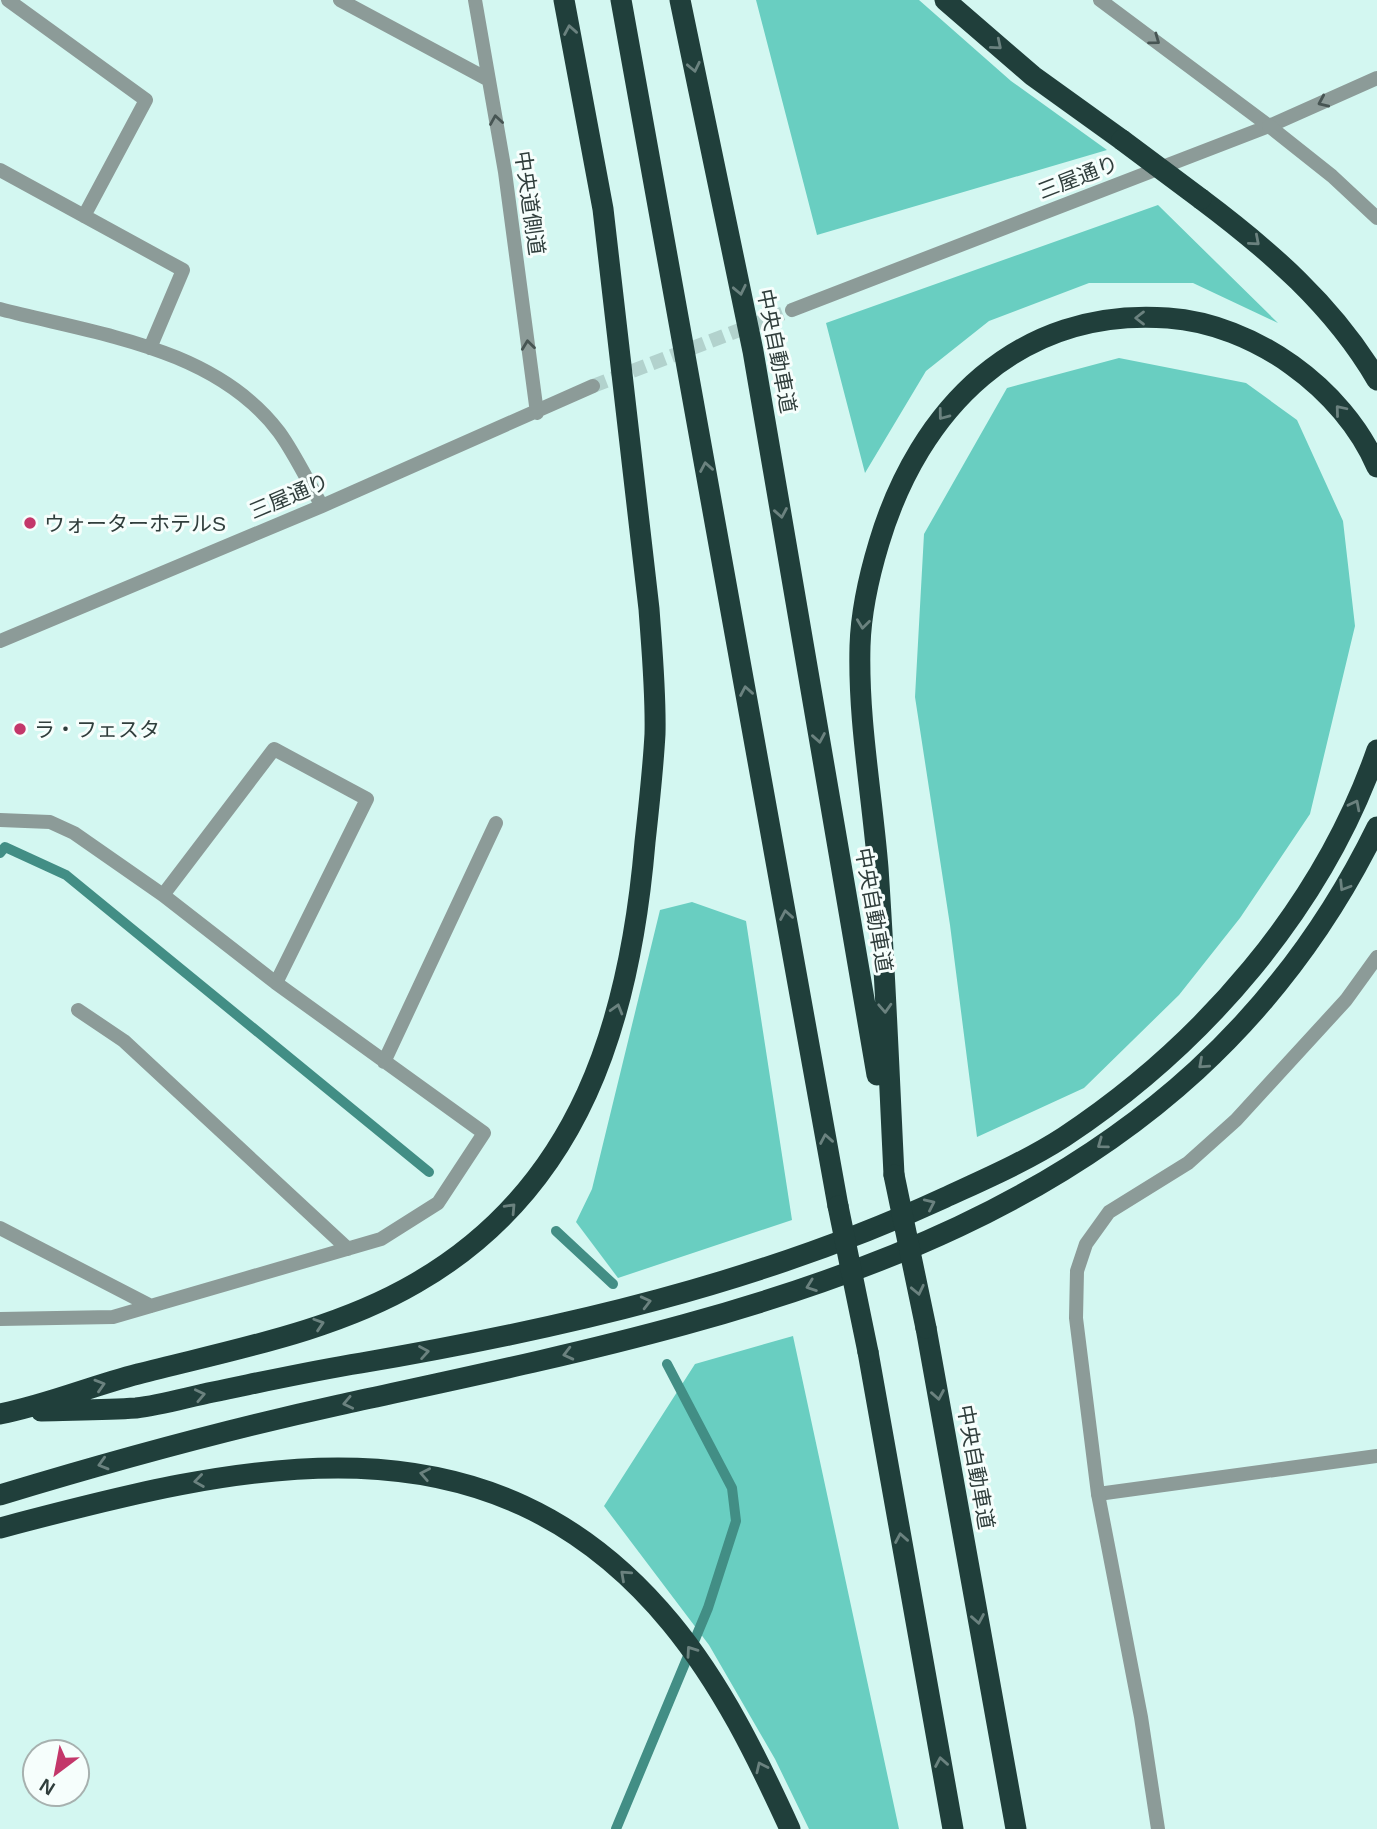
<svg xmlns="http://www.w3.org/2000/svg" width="1377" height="1829" font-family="Arial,'Noto Sans JP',sans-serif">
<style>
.forest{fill:#69cec1}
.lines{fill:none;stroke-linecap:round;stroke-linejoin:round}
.stream{stroke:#428e85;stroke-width:10}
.minor-tunnel{stroke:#b2d2cd;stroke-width:14;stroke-dasharray:14 7;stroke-linecap:butt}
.minor{stroke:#8c9b98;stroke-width:14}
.tertiary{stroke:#8c9b98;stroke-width:14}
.motorway{stroke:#203f3b;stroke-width:21}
.motorway-bridge{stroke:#203f3b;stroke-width:21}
.oneway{stroke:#6b827f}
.oneway2{stroke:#475553}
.poi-dot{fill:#c3376a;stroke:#f6fefc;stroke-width:2.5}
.labels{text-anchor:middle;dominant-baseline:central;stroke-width:6;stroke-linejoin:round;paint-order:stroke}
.street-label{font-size:21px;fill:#303e3c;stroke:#f6fefc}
.poi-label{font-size:21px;fill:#303e3c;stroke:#f6fefc;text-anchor:start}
</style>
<rect width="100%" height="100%" fill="#d3f7f1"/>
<!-- forest -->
<path class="forest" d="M756,0H919L1011,81L1107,150L817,235Z
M1158,205L1278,323L1193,283H1089L989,321L926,371L865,473L826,323Z
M1119,358L1246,383L1297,420L1343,521L1355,626L1310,814L1240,918L1179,995L1084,1088L977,1137L950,925L915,697L924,534L1007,388Z
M692,902L746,921L792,1220L618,1278L576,1222L592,1189L660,910Z
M793,1336L899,1829H809L775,1759L709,1645L604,1506L695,1364Z"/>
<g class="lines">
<!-- stream -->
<path class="stream" d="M0,853L5,847L66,875L429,1172
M556,1231L613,1284
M616,1829L708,1608L736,1521L732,1488L667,1364"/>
<!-- minor-tunnel -->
<path class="minor-tunnel" d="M593,386L792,310"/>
<!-- minor -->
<path class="minor" d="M8,0L146,100L84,216
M340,0L489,80
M475,0L505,172L537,413
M1100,0L1269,126
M0,170L183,270L150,348
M0,309C95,334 215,347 279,432C295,454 308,482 322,506
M792,310L1269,126L1377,78
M0,641L322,506L593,386
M0,820L50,822L74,833L163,895L276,983L484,1133L438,1203L381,1239L113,1317L0,1319
M163,895L274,749L367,799L276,983
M78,1010L124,1041L348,1249
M384,1062L496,823
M0,1228L151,1306
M1098,1494L1377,1456"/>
<!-- tertiary -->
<path class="tertiary" d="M1269,126L1332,176L1377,218
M1158,1829L1141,1717L1098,1494L1076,1318L1077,1271L1086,1244L1109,1212L1188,1163L1236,1120L1346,1000L1377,957"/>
<!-- motorway -->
<path class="motorway" d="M621,0L838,1206
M680,0L753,351L877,1075
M945,0L1033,76L1122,140
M1201,199C1269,250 1334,306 1377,380
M894,1175C889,1073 885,970 878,868C872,794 858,721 860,646C861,612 869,576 879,543C919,409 1018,307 1168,318C1254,324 1343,388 1377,467
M926,1328L1016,1829
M868,1352L953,1829
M41,1411C73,1410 105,1410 136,1408C162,1405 188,1397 213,1392C262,1382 311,1371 361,1363C560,1329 760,1283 944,1198C985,1179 1027,1161 1064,1137C1203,1045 1322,908 1377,750
M0,1414C47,1405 91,1386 138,1374C231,1350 332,1332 416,1283C581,1188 630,1020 645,842C649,806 653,770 655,734C656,693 652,651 649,609L603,209L564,0
M0,1495C112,1461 225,1430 339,1405C746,1316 1175,1240 1377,827
M0,1528C241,1464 488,1401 671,1623C722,1685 757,1757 790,1829"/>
<!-- motorway-bridge -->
<path class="motorway-bridge" d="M1122,140L1201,199
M894,1175L926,1328
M838,1206L868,1352"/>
</g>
<!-- one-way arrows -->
<defs><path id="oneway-chevron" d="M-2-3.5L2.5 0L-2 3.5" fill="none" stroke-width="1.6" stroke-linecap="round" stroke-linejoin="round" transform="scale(1.75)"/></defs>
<g class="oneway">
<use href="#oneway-chevron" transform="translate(570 30) rotate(-100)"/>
<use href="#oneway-chevron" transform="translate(997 45) rotate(40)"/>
<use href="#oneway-chevron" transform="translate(694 67) rotate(78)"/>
<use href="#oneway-chevron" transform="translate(1255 241) rotate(41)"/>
<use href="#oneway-chevron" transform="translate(740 290) rotate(78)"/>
<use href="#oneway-chevron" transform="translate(1140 318) rotate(-180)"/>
<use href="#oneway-chevron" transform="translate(1340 410) rotate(-130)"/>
<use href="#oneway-chevron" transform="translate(943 415) rotate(127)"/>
<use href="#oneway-chevron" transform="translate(706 467) rotate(-100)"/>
<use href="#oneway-chevron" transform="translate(781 513) rotate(80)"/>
<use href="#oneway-chevron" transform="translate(863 624) rotate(97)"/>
<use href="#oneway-chevron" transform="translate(746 691) rotate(-100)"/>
<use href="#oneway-chevron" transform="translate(819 738) rotate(80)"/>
<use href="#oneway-chevron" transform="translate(1355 805) rotate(-63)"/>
<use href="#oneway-chevron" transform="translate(1344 886) rotate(122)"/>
<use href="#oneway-chevron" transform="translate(786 915) rotate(-100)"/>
<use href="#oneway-chevron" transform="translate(885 1008) rotate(87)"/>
<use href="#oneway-chevron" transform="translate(617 1009) rotate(-74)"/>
<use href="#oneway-chevron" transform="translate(1203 1064) rotate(138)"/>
<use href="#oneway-chevron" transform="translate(826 1139) rotate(-100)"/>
<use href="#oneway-chevron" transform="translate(1102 1144) rotate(144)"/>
<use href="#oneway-chevron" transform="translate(930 1204) rotate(-25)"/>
<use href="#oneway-chevron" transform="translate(511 1208) rotate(-47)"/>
<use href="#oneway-chevron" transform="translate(811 1286) rotate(160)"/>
<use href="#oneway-chevron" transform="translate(918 1290) rotate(78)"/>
<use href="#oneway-chevron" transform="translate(646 1302) rotate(-14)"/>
<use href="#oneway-chevron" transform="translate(319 1324) rotate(-18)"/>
<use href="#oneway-chevron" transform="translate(424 1352) rotate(-10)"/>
<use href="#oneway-chevron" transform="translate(568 1354) rotate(166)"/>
<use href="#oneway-chevron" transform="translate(100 1385) rotate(-17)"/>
<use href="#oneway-chevron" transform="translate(200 1395) rotate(-12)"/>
<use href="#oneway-chevron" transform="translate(938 1395) rotate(80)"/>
<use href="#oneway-chevron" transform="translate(348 1403) rotate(168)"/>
<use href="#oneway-chevron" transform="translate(103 1464) rotate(164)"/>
<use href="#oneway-chevron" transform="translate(425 1474) rotate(-169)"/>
<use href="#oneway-chevron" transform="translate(199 1481) rotate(172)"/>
<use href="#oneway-chevron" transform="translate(901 1538) rotate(-100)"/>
<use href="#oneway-chevron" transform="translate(625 1575) rotate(-138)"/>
<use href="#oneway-chevron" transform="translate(978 1619) rotate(80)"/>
<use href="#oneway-chevron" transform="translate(691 1651) rotate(-125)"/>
<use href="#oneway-chevron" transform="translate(941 1762) rotate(-100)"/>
<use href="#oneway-chevron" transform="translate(761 1767) rotate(-115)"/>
</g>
<g class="oneway2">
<use href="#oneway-chevron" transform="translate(1155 40) rotate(36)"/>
<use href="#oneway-chevron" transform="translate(1323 102) rotate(156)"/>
<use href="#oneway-chevron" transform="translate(496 120) rotate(-99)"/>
<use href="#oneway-chevron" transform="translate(528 345) rotate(-97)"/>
</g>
<!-- markers -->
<g class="poi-dot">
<circle cx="30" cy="523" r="7"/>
<circle cx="20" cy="729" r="7"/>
</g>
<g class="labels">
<!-- street labels -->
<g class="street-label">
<text transform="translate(1078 177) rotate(-21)">三屋通り</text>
<text transform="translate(530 203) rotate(82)">中央道側道</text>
<text transform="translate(777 351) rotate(79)">中央自動車道</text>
<text transform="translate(289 496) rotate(-23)">三屋通り</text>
<text transform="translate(874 910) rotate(80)">中央自動車道</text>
<text transform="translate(976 1467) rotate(80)">中央自動車道</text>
</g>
<!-- poi labels -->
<g class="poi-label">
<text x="44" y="523">ウォーターホテルS</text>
<text x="34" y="729">ラ・フェスタ</text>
</g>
</g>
<!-- north arrow -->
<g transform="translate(56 1773) rotate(212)"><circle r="33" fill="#f6fefc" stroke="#a7b1af" stroke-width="2"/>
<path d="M0-5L12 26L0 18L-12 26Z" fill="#c3376a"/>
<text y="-10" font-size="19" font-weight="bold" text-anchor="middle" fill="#303e3c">N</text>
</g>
</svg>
